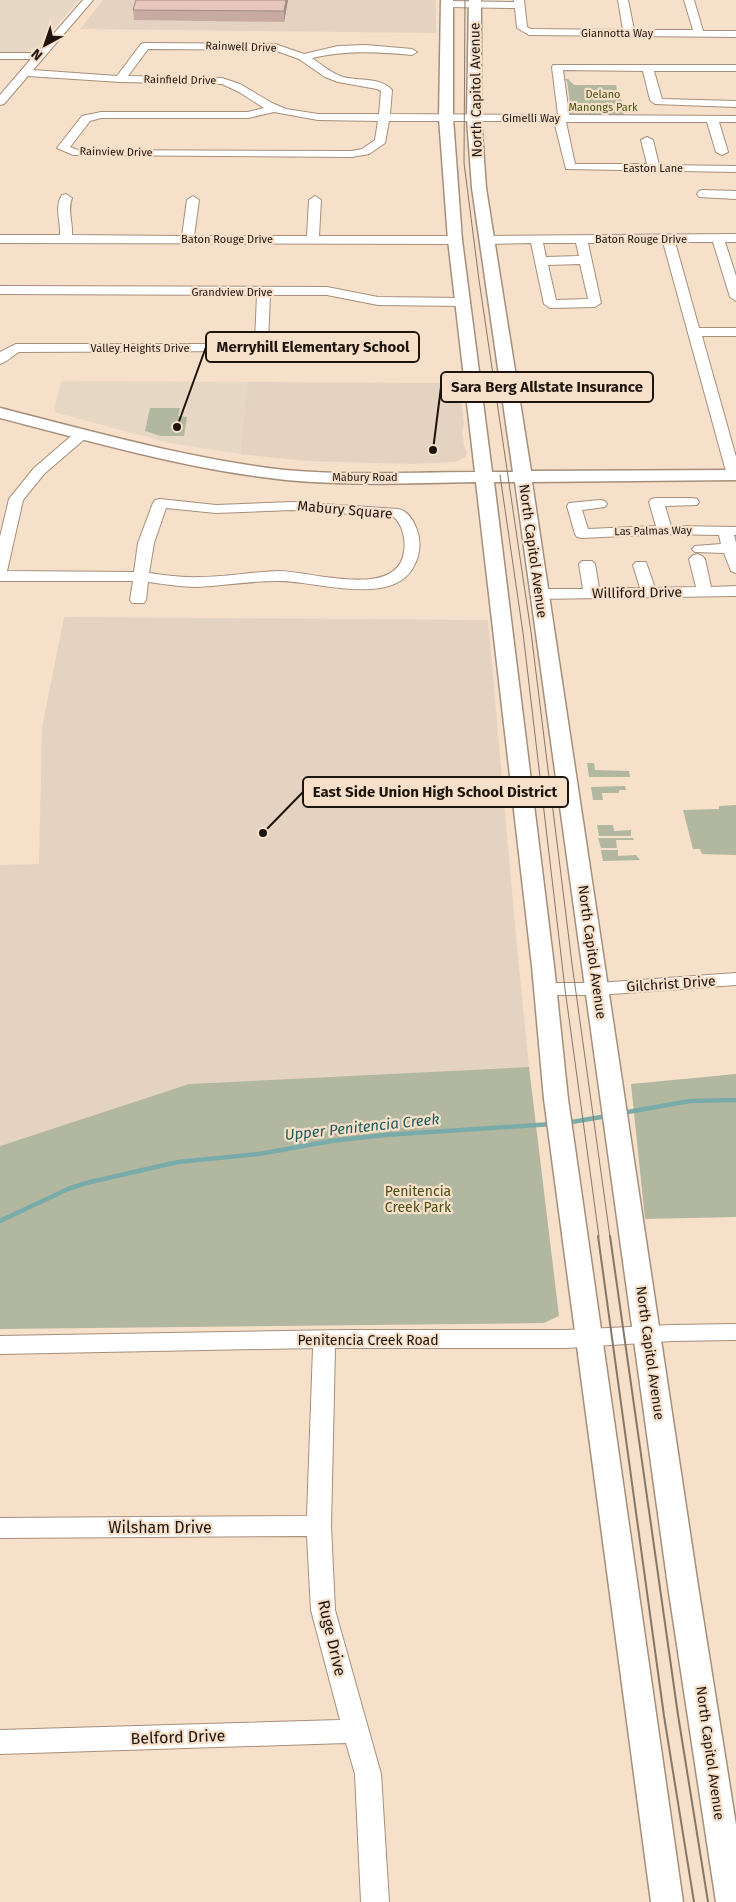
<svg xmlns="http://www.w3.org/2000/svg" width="736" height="1902" font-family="'Fira Sans',sans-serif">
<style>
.commercial{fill:#e5d3c2}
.education{fill:#e6d8c5}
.green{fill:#b2b79f}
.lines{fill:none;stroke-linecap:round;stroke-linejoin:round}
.stream{stroke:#7aabab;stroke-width:4.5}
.minor-casing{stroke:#a58f7b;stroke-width:2}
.major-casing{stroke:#a58f7b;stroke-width:3}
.minor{fill:#fff;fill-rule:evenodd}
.major{fill:#fff;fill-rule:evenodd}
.tram-far1{stroke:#877769;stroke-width:1}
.tram{stroke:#877769;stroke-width:2}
.wall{fill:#c7aba2}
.shaded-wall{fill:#a28b84}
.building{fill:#e7c7bc;stroke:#a28b84}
.labels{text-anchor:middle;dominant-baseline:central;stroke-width:4.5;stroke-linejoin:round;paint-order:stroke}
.far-street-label{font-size:11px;fill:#1d150d;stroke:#f7e0ca}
.far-park-label{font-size:11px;fill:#485014;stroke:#f7e0ca}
.street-label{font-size:14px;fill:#1d150d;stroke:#f7e0ca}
.park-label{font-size:14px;fill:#485014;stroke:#f7e0ca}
.water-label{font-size:15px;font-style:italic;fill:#195d5e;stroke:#f7e0ca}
.near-street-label{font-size:16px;fill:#1d150d;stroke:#f7e0ca}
.leader{fill:none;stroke:#1d150d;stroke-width:2}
.callout-dot{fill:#1d150d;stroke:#f7e0ca;stroke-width:2}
.callout{fill:#f7e0ca;stroke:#1d150d;stroke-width:2}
.callout-label{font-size:15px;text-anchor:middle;font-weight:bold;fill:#1d150d}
</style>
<rect width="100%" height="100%" fill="#f7e0ca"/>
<!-- commercial -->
<path class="commercial" d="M103,0H436V33L80,29Z
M247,382L459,383L464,425L462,431L464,445L467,453L466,457L455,462L411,464L304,461L240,454Z
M64,617L488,620L516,936L529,1067L189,1084L0,1146V865L39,864L42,727Z"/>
<!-- education -->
<path class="education" d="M0,0H79L37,48L28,52H0Z
M61,381L247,382L240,454L169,443L54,412Z"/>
<!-- green -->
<path class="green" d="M563,79H568L574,85H616L618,94L625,107L623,108L624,115H566L568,110H571L567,81Z
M150,408H180L178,416L187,417L184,436H161L145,431Z
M587,763H594L595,770L629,771L630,777H589Z
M625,786L626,790H619V793H602L603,800H593L591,787Z
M736,805V855L702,854L700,849H693L683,810L719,809V806Z
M597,825H613L614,831L631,830V836H599Z
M598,838H633L634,840H616L617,848H601Z
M601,850H618V856L636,855L640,860L603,861Z
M529,1067L559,1316L544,1323L0,1329V1146L189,1084Z
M736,1074V1217L645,1219L631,1084Z"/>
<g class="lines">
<!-- stream -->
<path class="stream" d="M622,1113L690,1101L736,1100
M566,1123L607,1116
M0,1221L68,1189L86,1183L178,1162L259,1154L331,1141L385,1135L553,1124"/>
<!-- minor casing -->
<g class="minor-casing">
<path id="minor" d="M83,0H93L33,70L117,76L141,44L145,43L275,44L304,54L338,46L366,45L412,49L417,52L412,55C375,52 349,50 312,58C322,65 331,73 343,77C358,81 381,77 392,90L390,114L558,115L552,67L553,65H736V71H654L662,99L736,101V107L655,104L650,100L643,71L563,70L569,115L736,116V122H719L728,152L722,155L716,152L707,122H566L575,164H647L641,140L647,137L653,140L659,165L736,166V172L566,169L554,121H389L385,143L369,154L352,157L73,155L57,148L82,116L101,112H248L264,108L239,92L222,84L120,82L28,76L4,104L0,105V95L31,59H0V53H37ZM148,49L274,50L299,59L325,77L338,82L377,89L381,91L379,114H318L286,109L272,103L240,84L222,78L128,76ZM274,112L318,120L378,121L375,140L362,149L352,151L78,150L70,147L90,121L101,118H248Z
M514,0H524L527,27L531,29L623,30L618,0H628L634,30H693L684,0H694L703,31H736V37L529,35L517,28L515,8L447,7L442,4L447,1L514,2Z
M703,190L736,191V199L699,197L697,194L699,191Z
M66,194L72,198C67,210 73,222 72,235L182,236L187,200L193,196L199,200L194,236H307L309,200L315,196L321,200L319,236H455L461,240L455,244L0,243V235H60C61,221 54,208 62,195Z
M736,234V242H725L736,276V301L730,297L713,242H675L699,328H736V336H702L736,457V479L729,478L727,475L663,242L588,243L601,303L595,307L550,308L544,304L531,243L487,244L481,240L487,236ZM543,243H576L579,256L546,257ZM580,264L588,299L556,300L548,265Z
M0,286L327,287L378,297L463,298L469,302L463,306L378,305L327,295H270L268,343L266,346L251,351L19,352C12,356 7,362 0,364V352L16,344H245L255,341L257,295L0,294Z
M82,430L89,434L87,437L44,474L23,500L7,571L134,572L138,543L153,503L155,500L160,499L216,505L292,502L398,509C408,511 414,521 417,530C421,541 420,554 415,564C395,609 315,580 277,581C250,581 224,586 197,587C181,587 165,584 148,582L146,600L144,603H132L130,600L133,581H0V537L9,499L34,468L77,431ZM166,508L216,513L292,510L394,517C403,526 406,540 404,552C397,600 311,571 278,571C252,572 225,577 199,577C182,578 166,575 149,573L154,543Z
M656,498H692L697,499L699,502L697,505L665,506L671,526L736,527V535H734L736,543V573L731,571L724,553L695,552L692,549L695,546L721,544L719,535L665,534L582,538L577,537L575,534L567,506L569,503L600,500L605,501L607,504L605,507L582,510L588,529L656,526L649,502L651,499Z
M697,554L702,556L705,559L711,587L736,586V596L538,599L533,597L530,594L533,591L538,589H583L579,564L582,561H592L595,564L599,588H640L633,565L636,562H646L655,588L696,587L689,559L692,556Z
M736,973V985L598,995H545L538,993L535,989L538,985L545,983H598Z
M736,1324V1340L672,1341L566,1348H335L331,1526L335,1610L381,1774L389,1902H361L355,1774L346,1743L0,1754V1730L340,1720L311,1610L307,1536L0,1538V1518L307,1516L313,1348L0,1354V1336L344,1330H566L672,1325Z"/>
</g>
<!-- major casing -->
<g class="major-casing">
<path id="major" d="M441,0H453V118L462,240L492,472H513L472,188L467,118L469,0H481V118L486,188L531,471L736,470V480L532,482L698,1586L736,1825V1902H716L668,1586L515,482H494L554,966L568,1099L683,1902H651L544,1099L532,966L476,482C413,483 349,486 286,480C189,470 94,442 0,418V408C95,432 188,459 285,470C348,476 412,472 475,472L448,240L439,118Z"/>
</g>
<!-- minor -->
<use href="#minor" class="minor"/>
<!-- major -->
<use href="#major" class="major"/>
<!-- tram-far1 -->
<path class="tram-far1" d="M465,0L464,163L479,280L531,632L572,964L610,1237
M500,475L523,633L565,989L599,1237"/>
<!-- tram -->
<path class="tram" d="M598,1236L664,1716L694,1902
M610,1236L678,1715L708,1902"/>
</g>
<!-- wall -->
<path class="wall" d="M136,0H288L284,22L134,20L133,10Z"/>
<!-- shaded-wall -->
<path class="shaded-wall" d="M286,0H288L284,22V11Z"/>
<!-- building -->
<path class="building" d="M136,0H286L284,11L133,10Z"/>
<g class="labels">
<!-- far-street labels -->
<g class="far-street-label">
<text x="617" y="33">Giannotta Way</text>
<text transform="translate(241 47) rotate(2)">Rainwell Drive</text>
<text transform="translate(180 80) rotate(1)">Rainfield Drive</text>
<text x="531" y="118">Gimelli Way</text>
<text transform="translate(116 152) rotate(1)">Rainview Drive</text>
<text x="653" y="168">Easton Lane</text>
<text x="227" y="239">Baton Rouge Drive</text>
<text x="641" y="239">Baton Rouge Drive</text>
<text x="232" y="292">Grandview Drive</text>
<text x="140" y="348">Valley Heights Drive</text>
<text x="365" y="477">Mabury Road</text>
<text transform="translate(653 531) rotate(-1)">Las Palmas Way</text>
</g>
<!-- far-park labels -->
<g class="far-park-label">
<text x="603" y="94">Delano<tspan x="603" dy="13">Manongs Park</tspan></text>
</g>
<!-- street labels -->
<g class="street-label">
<text transform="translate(476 90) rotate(-91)">North Capitol Avenue</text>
<text transform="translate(345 510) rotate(5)">Mabury Square</text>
<text transform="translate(533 551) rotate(82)">North Capitol Avenue</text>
<text transform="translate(637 593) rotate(-1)">Williford Drive</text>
<text transform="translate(592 952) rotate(82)">North Capitol Avenue</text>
<text transform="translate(671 984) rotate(-4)">Gilchrist Drive</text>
<text x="368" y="1340">Penitencia Creek Road</text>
<text transform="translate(650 1353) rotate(82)">North Capitol Avenue</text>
<text transform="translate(710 1753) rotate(82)">North Capitol Avenue</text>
</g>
<!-- park labels -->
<g class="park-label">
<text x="418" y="1191">Penitencia<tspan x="418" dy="16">Creek Park</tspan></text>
</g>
<!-- water labels -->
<g class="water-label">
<text transform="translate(362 1127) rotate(-6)">Upper Penitencia Creek</text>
</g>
<!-- near-street labels -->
<g class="near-street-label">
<text x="160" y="1527">Wilsham Drive</text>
<text transform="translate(332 1638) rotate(77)">Ruge Drive</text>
<text transform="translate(178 1737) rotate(-2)">Belford Drive</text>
</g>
</g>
<!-- callouts -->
<path class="leader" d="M177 427L206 347M433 450L441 387M263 833L303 792"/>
<g class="callout-dot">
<circle cx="177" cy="427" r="5"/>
<circle cx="433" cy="450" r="5"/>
<circle cx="263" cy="833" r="5"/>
</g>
<g class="callout">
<rect x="206" y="332" width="213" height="30" rx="5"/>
<rect x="441" y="372" width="212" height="30" rx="5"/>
<rect x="303" y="777" width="265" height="30" rx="5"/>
</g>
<g class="callout-label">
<text x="313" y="352">Merryhill Elementary School</text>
<text x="547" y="392">Sara Berg Allstate Insurance</text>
<text x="435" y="797">East Side Union High School District</text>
</g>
<!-- north arrow -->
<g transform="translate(45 45) rotate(220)" stroke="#f7e0ca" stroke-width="4" paint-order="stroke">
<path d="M0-4L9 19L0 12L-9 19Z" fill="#1d150d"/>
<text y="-8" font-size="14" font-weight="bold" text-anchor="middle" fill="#1d150d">N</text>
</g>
</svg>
